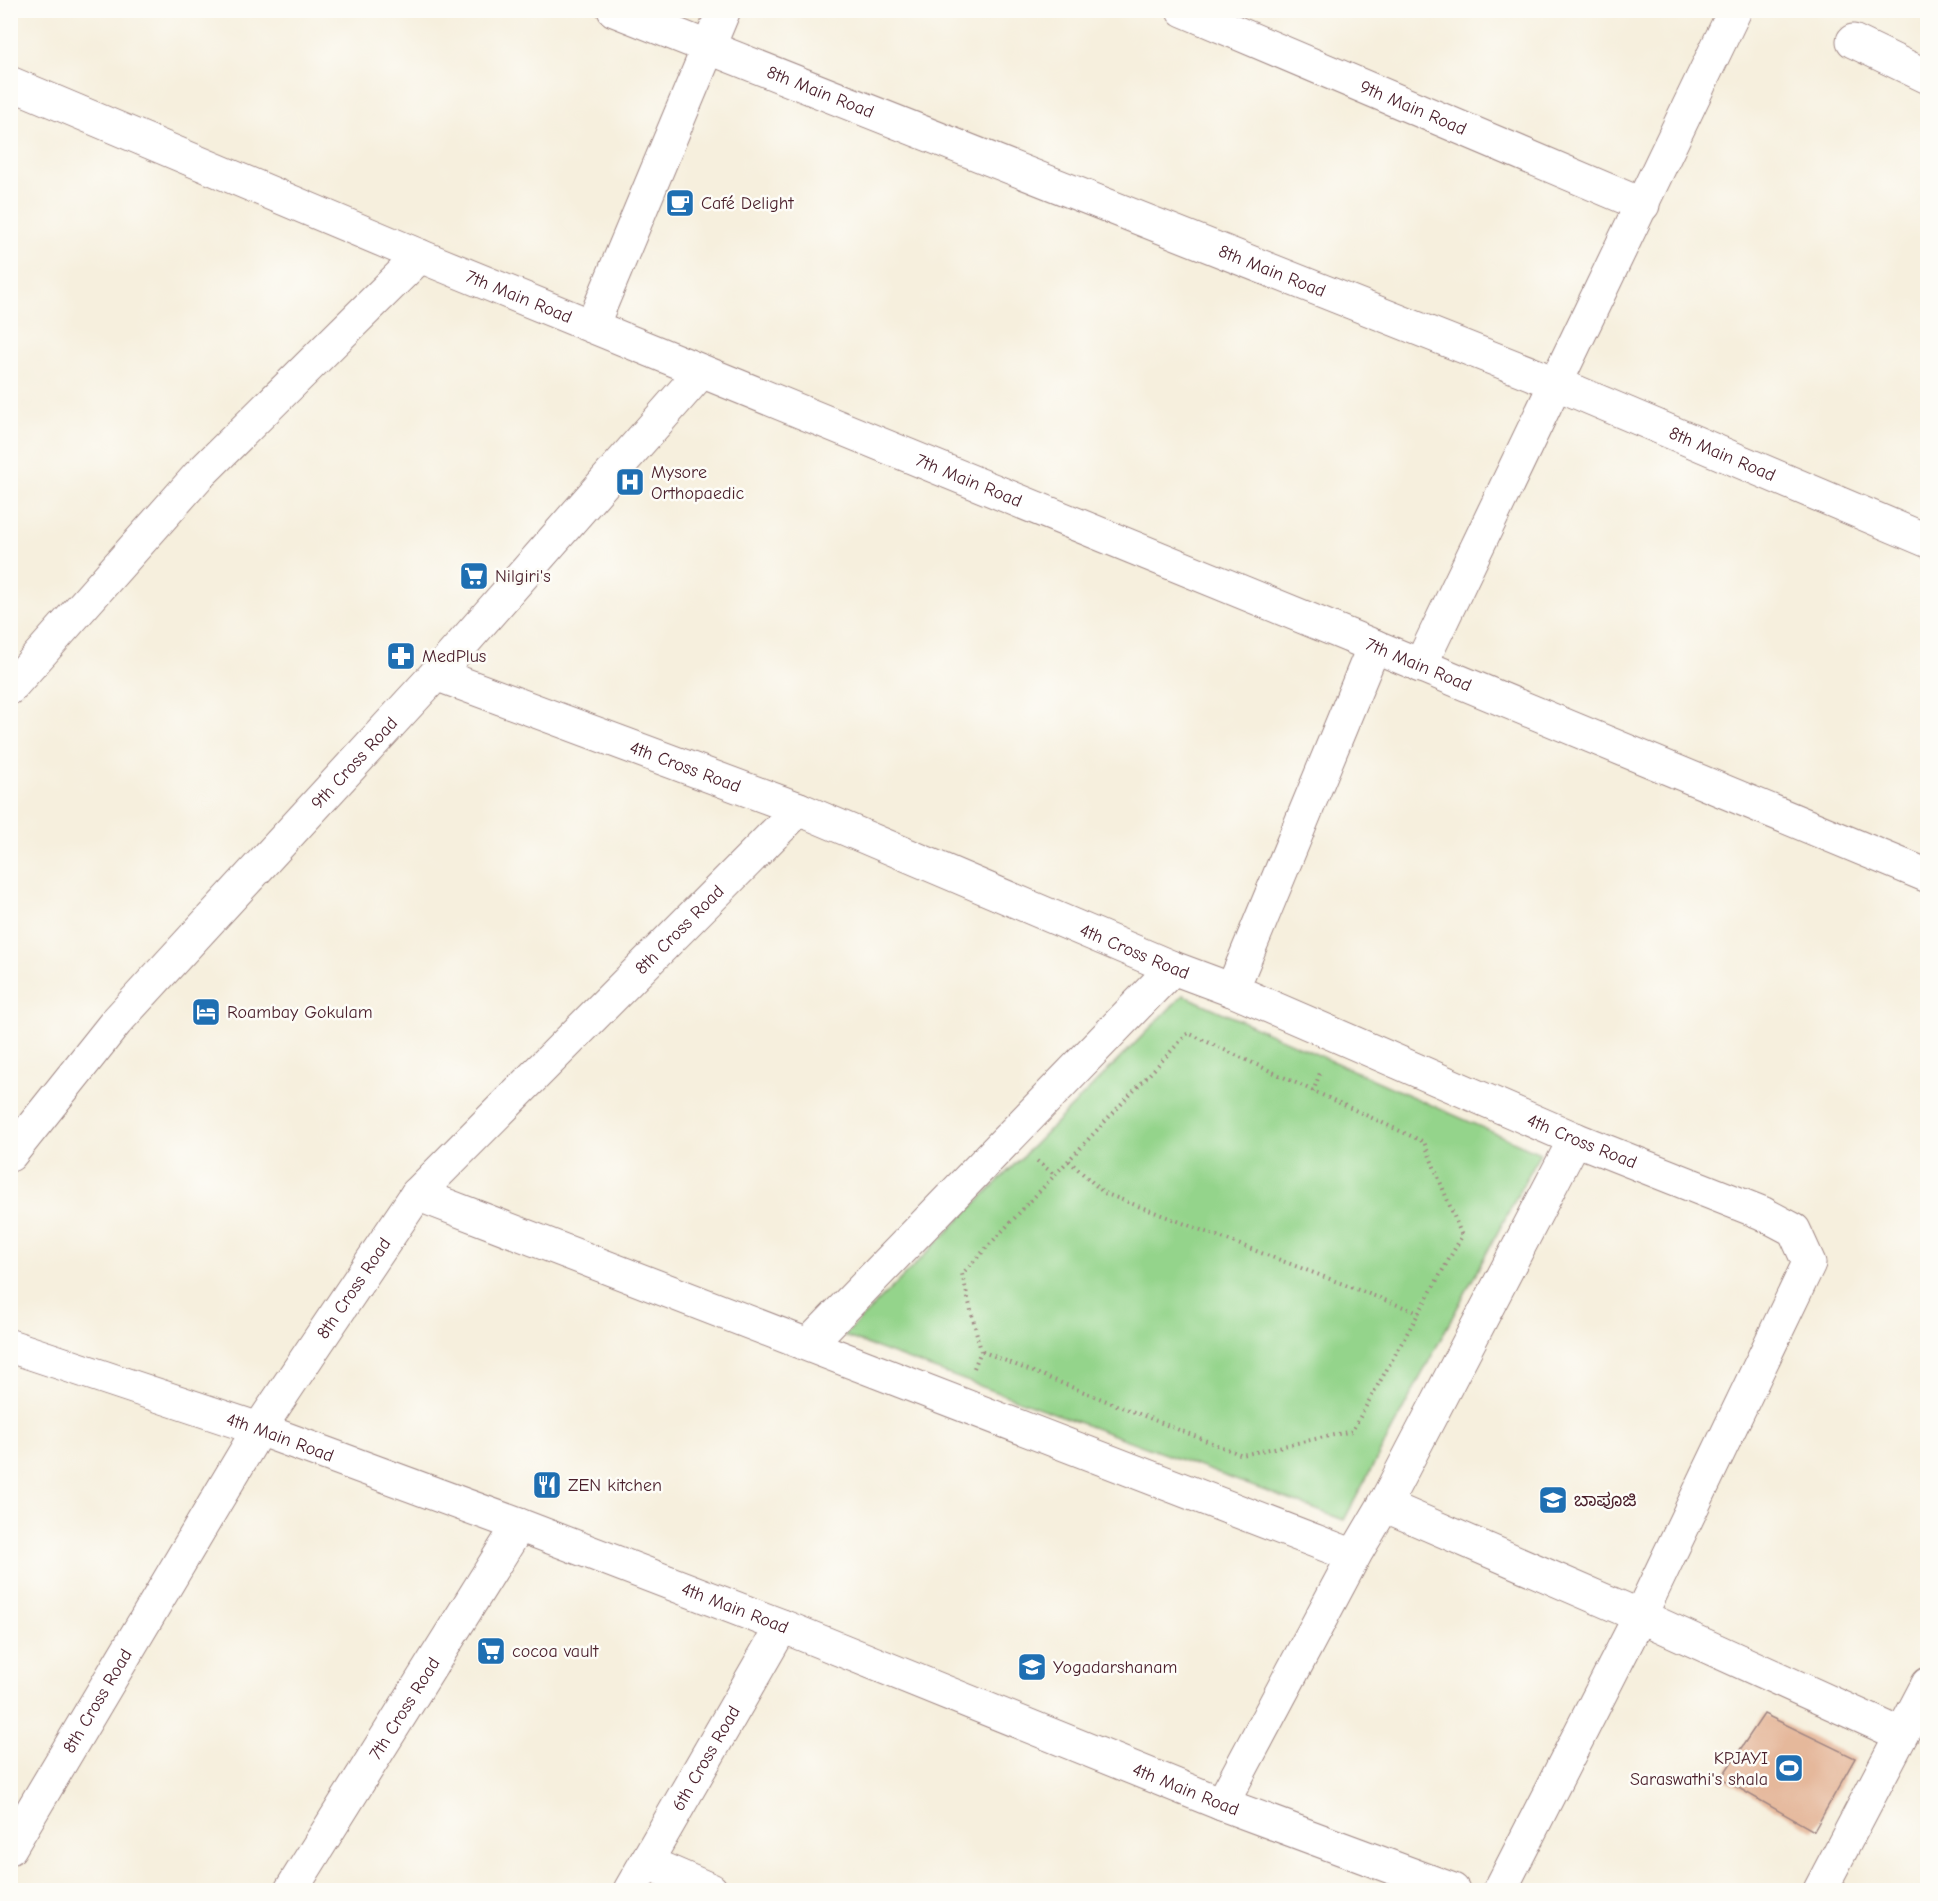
<svg xmlns="http://www.w3.org/2000/svg" width="1938" height="1901" font-family="'Comic Neue','Noto Sans Kannada',sans-serif">
<style>
.green{fill:#94d48b;stroke:#6f7a5b;stroke-width:1.5}
.building{fill:#e5b89b}
.lines{fill:none;stroke-linecap:round;stroke-linejoin:round}
.minor-casing{stroke:#a08784;stroke-width:35}
.path{stroke:#a08784;stroke-width:4;stroke-dasharray:1.5 4.5;stroke-linecap:butt}
.minor{stroke:#fff;stroke-width:33}
.labels{text-anchor:middle;dominant-baseline:central;stroke-width:5;stroke-linejoin:round;paint-order:stroke}
.street-label{font-size:18px;fill:#4a1f2b;stroke:#fdfcf7}
.poi-label{font-size:18px;fill:#4a1f2b;stroke:#fdfcf7;text-anchor:start}
</style>
<rect width="100%" height="100%" fill="#fdfcf7"/>
<filter id="ink" filterUnits="userSpaceOnUse"><feTurbulence type="fractalNoise" baseFrequency=".0167" numOctaves="2"/><feDisplacementMap in="SourceGraphic" scale="12" xChannelSelector="R" yChannelSelector="G"/><feConvolveMatrix kernelMatrix="1 2 1 2 8 2 1 2 1" color-interpolation-filters="sRGB"/></filter>
<filter id="wash" filterUnits="userSpaceOnUse"><feTurbulence type="fractalNoise" baseFrequency=".008" numOctaves="4" result="noise"/><feDisplacementMap in="SourceGraphic" scale="24" xChannelSelector="R" yChannelSelector="G"/><feGaussianBlur stdDeviation="1.35" result="paint"/><feColorMatrix in="noise" values="0 0 0 0 0 0 0 0 0 0 0 0 0 0 0 0 0 1.4 0 .05"/><feComposite in="paint" operator="in"/></filter>
<g filter="url(#wash)">
<rect width="100%" height="100%" fill="#f6efdd"/>
<!-- green -->
<path class="green" d="M1183,995L1540,1153L1344,1520L844,1336Z"/>
<g id="blocks">
<!-- building -->
<path class="building" d="M1764,1714L1855,1758L1814,1831L1721,1778Z"/>
</g>
</g>
<g filter="url(#ink)">
<use href="#blocks" fill-opacity="0" stroke="#a08784" stroke-width="1.5"/>
<g class="lines">
<!-- minor casing -->
<g class="minor-casing">
<g id="minor">
<path id="s1" d="M614,10L1555,383L1928,541"/>
<path id="s2" d="M1183,10L1643,205"/>
<path d="M1853,41L1928,77"/>
<path id="s3" d="M10,83L420,256L1374,646L1928,876"/>
<path d="M592,326L724,10"/>
<path d="M1420,666L1735,10"/>
<path id="s4" d="M436,674L799,809L1173,968L1232,990L1575,1139L1762,1213L1794,1230L1809,1263L1640,1616L1500,1890"/>
<path d="M10,688L198,476L420,256"/>
<path d="M1232,990L1374,646"/>
<path id="s5" d="M10,1155L116,1022L436,674L701,372"/>
<path d="M417,1194L1354,1556"/>
<path d="M809,1344L1173,968"/>
<path id="s6" d="M10,1346L259,1429L519,1525L782,1626L1222,1804L1453,1890"/>
<path d="M1384,1505L1640,1616L1900,1734"/>
<path d="M1222,1804L1354,1556L1384,1505L1575,1139"/>
<path id="s7" d="M10,1848L259,1429L417,1194L799,809"/>
<path d="M646,1862L711,1890"/>
<path id="s8" d="M291,1890L519,1525"/>
<path id="s9" d="M630,1890L782,1626"/>
<path d="M1820,1890L1928,1684"/>
</g>
</g>
<!-- path -->
<path class="path" d="M1313,1092L1321,1070
M1037,1161L1055,1175
M1069,1161L1104,1193L1419,1313
M974,1368L981,1351L962,1274L1188,1033L1424,1142L1462,1236L1352,1431L1242,1455L981,1351"/>
<!-- minor -->
<use href="#minor" class="minor"/>
</g>
</g>
<!-- icons -->
<defs>
<g id="cafe-square" transform="scale(1.5)"><rect x="-9" y="-9" width="18" height="18" rx="4" fill="#1f6fb2" stroke="#fdfcf7"/><path d="M-5.5-4.5H6V0H3Q3 3.5 0 3.5H-2.5Q-5.5 3.5-5.5 0ZM3-3.2v2h1.7v-2ZM-6 4.5H4V6H-6Z" fill="#fff"/></g>
<g id="hospital-square" transform="scale(1.5)"><rect x="-9" y="-9" width="18" height="18" rx="4" fill="#1f6fb2" stroke="#fdfcf7"/><path d="M-5-5h3v3.5h4V-5h3V5h-3V1.5h-4V5h-3Z" fill="#fff"/></g>
<g id="supermarket-square" transform="scale(1.5)"><rect x="-9" y="-9" width="18" height="18" rx="4" fill="#1f6fb2" stroke="#fdfcf7"/><path d="M-6-5.5h2.5l.6 2H6L4.5 2H-2.5L-4.4-4H-6ZM-1.5 3.2a1.3 1.3 0 1 0 .1 0ZM3 3.2a1.3 1.3 0 1 0 .1 0Z" fill="#fff"/></g>
<g id="pharmacy-square" transform="scale(1.5)"><rect x="-9" y="-9" width="18" height="18" rx="4" fill="#1f6fb2" stroke="#fdfcf7"/><path d="M-2-6h4v4h4v4h-4v4h-4v-4h-4v-4h4Z" fill="#fff"/></g>
<g id="hotel-square" transform="scale(1.5)"><rect x="-9" y="-9" width="18" height="18" rx="4" fill="#1f6fb2" stroke="#fdfcf7"/><path d="M-6-4.5h1.5V1H6V5H4.5V3h-9V5H-6ZM-4 0a1.8 1.8 0 1 1 3.6 0ZM.5 0V-2.5h3Q6-2.5 6 0Z" fill="#fff"/></g>
<g id="restaurant-square" transform="scale(1.5)"><rect x="-9" y="-9" width="18" height="18" rx="4" fill="#1f6fb2" stroke="#fdfcf7"/><path d="M-5-6h1v4h1v-4h1v4h1v-4h1v5L-1.5 .5V6h-2V.5L-5-1ZM5-6V6H3V1.5H1.5Q1.5-4 5-6Z" fill="#fff"/></g>
<g id="school-square" transform="scale(1.5)"><rect x="-9" y="-9" width="18" height="18" rx="4" fill="#1f6fb2" stroke="#fdfcf7"/><path d="M0-5L7-2L0 1L-7-2ZM-4 1L0 2.5L4 1V4Q0 6-4 4Z" fill="#fff"/></g>
<g id="stadium-square" transform="scale(1.5)"><rect x="-9" y="-9" width="18" height="18" rx="4" fill="#1f6fb2" stroke="#fdfcf7"/><path d="M0-5a6.5 5 0 1 0 0 10a6.5 5 0 1 0 0-10ZM-3.5-1.8h7v3.6h-7Z" fill="#fff"/></g>
</defs>
<g fill-rule="evenodd">
<use href="#cafe-square" x="680" y="203"/>
<use href="#hospital-square" x="630" y="482"/>
<use href="#supermarket-square" x="474" y="576"/>
<use href="#pharmacy-square" x="401" y="656"/>
<use href="#hotel-square" x="206" y="1012"/>
<use href="#restaurant-square" x="547" y="1485"/>
<use href="#school-square" x="1553" y="1500"/>
<use href="#supermarket-square" x="491" y="1651"/>
<use href="#school-square" x="1032" y="1667"/>
<use href="#stadium-square" x="1789" y="1768"/>
</g>
<g class="labels">
<!-- street labels -->
<g class="street-label">
<text stroke="none"><textPath href="#s1" startOffset="222">8th Main Road</textPath></text>
<text stroke="none"><textPath href="#s2" startOffset="250">9th Main Road</textPath></text>
<text stroke="none"><textPath href="#s1" startOffset="708">8th Main Road</textPath></text>
<text stroke="none"><textPath href="#s3" startOffset="552">7th Main Road</textPath></text>
<text stroke="none"><textPath href="#s1" startOffset="1194">8th Main Road</textPath></text>
<text stroke="none"><textPath href="#s3" startOffset="1038">7th Main Road</textPath></text>
<text stroke="none"><textPath href="#s3" startOffset="1524">7th Main Road</textPath></text>
<text stroke="none"><textPath href="#s5" startOffset="522">9th Cross Road</textPath></text>
<text stroke="none"><textPath href="#s4" startOffset="266">4th Cross Road</textPath></text>
<text stroke="none"><textPath href="#s7" startOffset="1143">8th Cross Road</textPath></text>
<text stroke="none"><textPath href="#s4" startOffset="752">4th Cross Road</textPath></text>
<text stroke="none"><textPath href="#s4" startOffset="1238">4th Cross Road</textPath></text>
<text stroke="none"><textPath href="#s7" startOffset="657">8th Cross Road</textPath></text>
<text stroke="none"><textPath href="#s6" startOffset="285">4th Main Road</textPath></text>
<text stroke="none"><textPath href="#s6" startOffset="771">4th Main Road</textPath></text>
<text stroke="none"><textPath href="#s7" startOffset="171">8th Cross Road</textPath></text>
<text stroke="none"><textPath href="#s8" startOffset="214">7th Cross Road</textPath></text>
<text stroke="none"><textPath href="#s9" startOffset="152">6th Cross Road</textPath></text>
<text stroke="none"><textPath href="#s6" startOffset="1257">4th Main Road</textPath></text>
</g>
<!-- poi labels -->
<g class="poi-label">
<text x="701" y="203">Café Delight</text>
<text x="651" y="472">Mysore<tspan x="651" dy="21">Orthopaedic</tspan></text>
<text x="495" y="576">Nilgiri's</text>
<text x="422" y="656">MedPlus</text>
<text x="227" y="1012">Roambay Gokulam</text>
<text x="568" y="1485">ZEN kitchen</text>
<text x="1574" y="1500">ಬಾಪೂಜಿ</text>
<text x="512" y="1651">cocoa vault</text>
<text x="1053" y="1667">Yogadarshanam</text>
<text x="1768" y="1758" text-anchor="end">KPJAYI<tspan x="1768" dy="21">Saraswathi's shala</tspan></text>
</g>
</g>
<!-- margin -->
<rect width="1938" height="1901" fill="none" stroke="#fdfcf7" stroke-width="36"/>
</svg>
